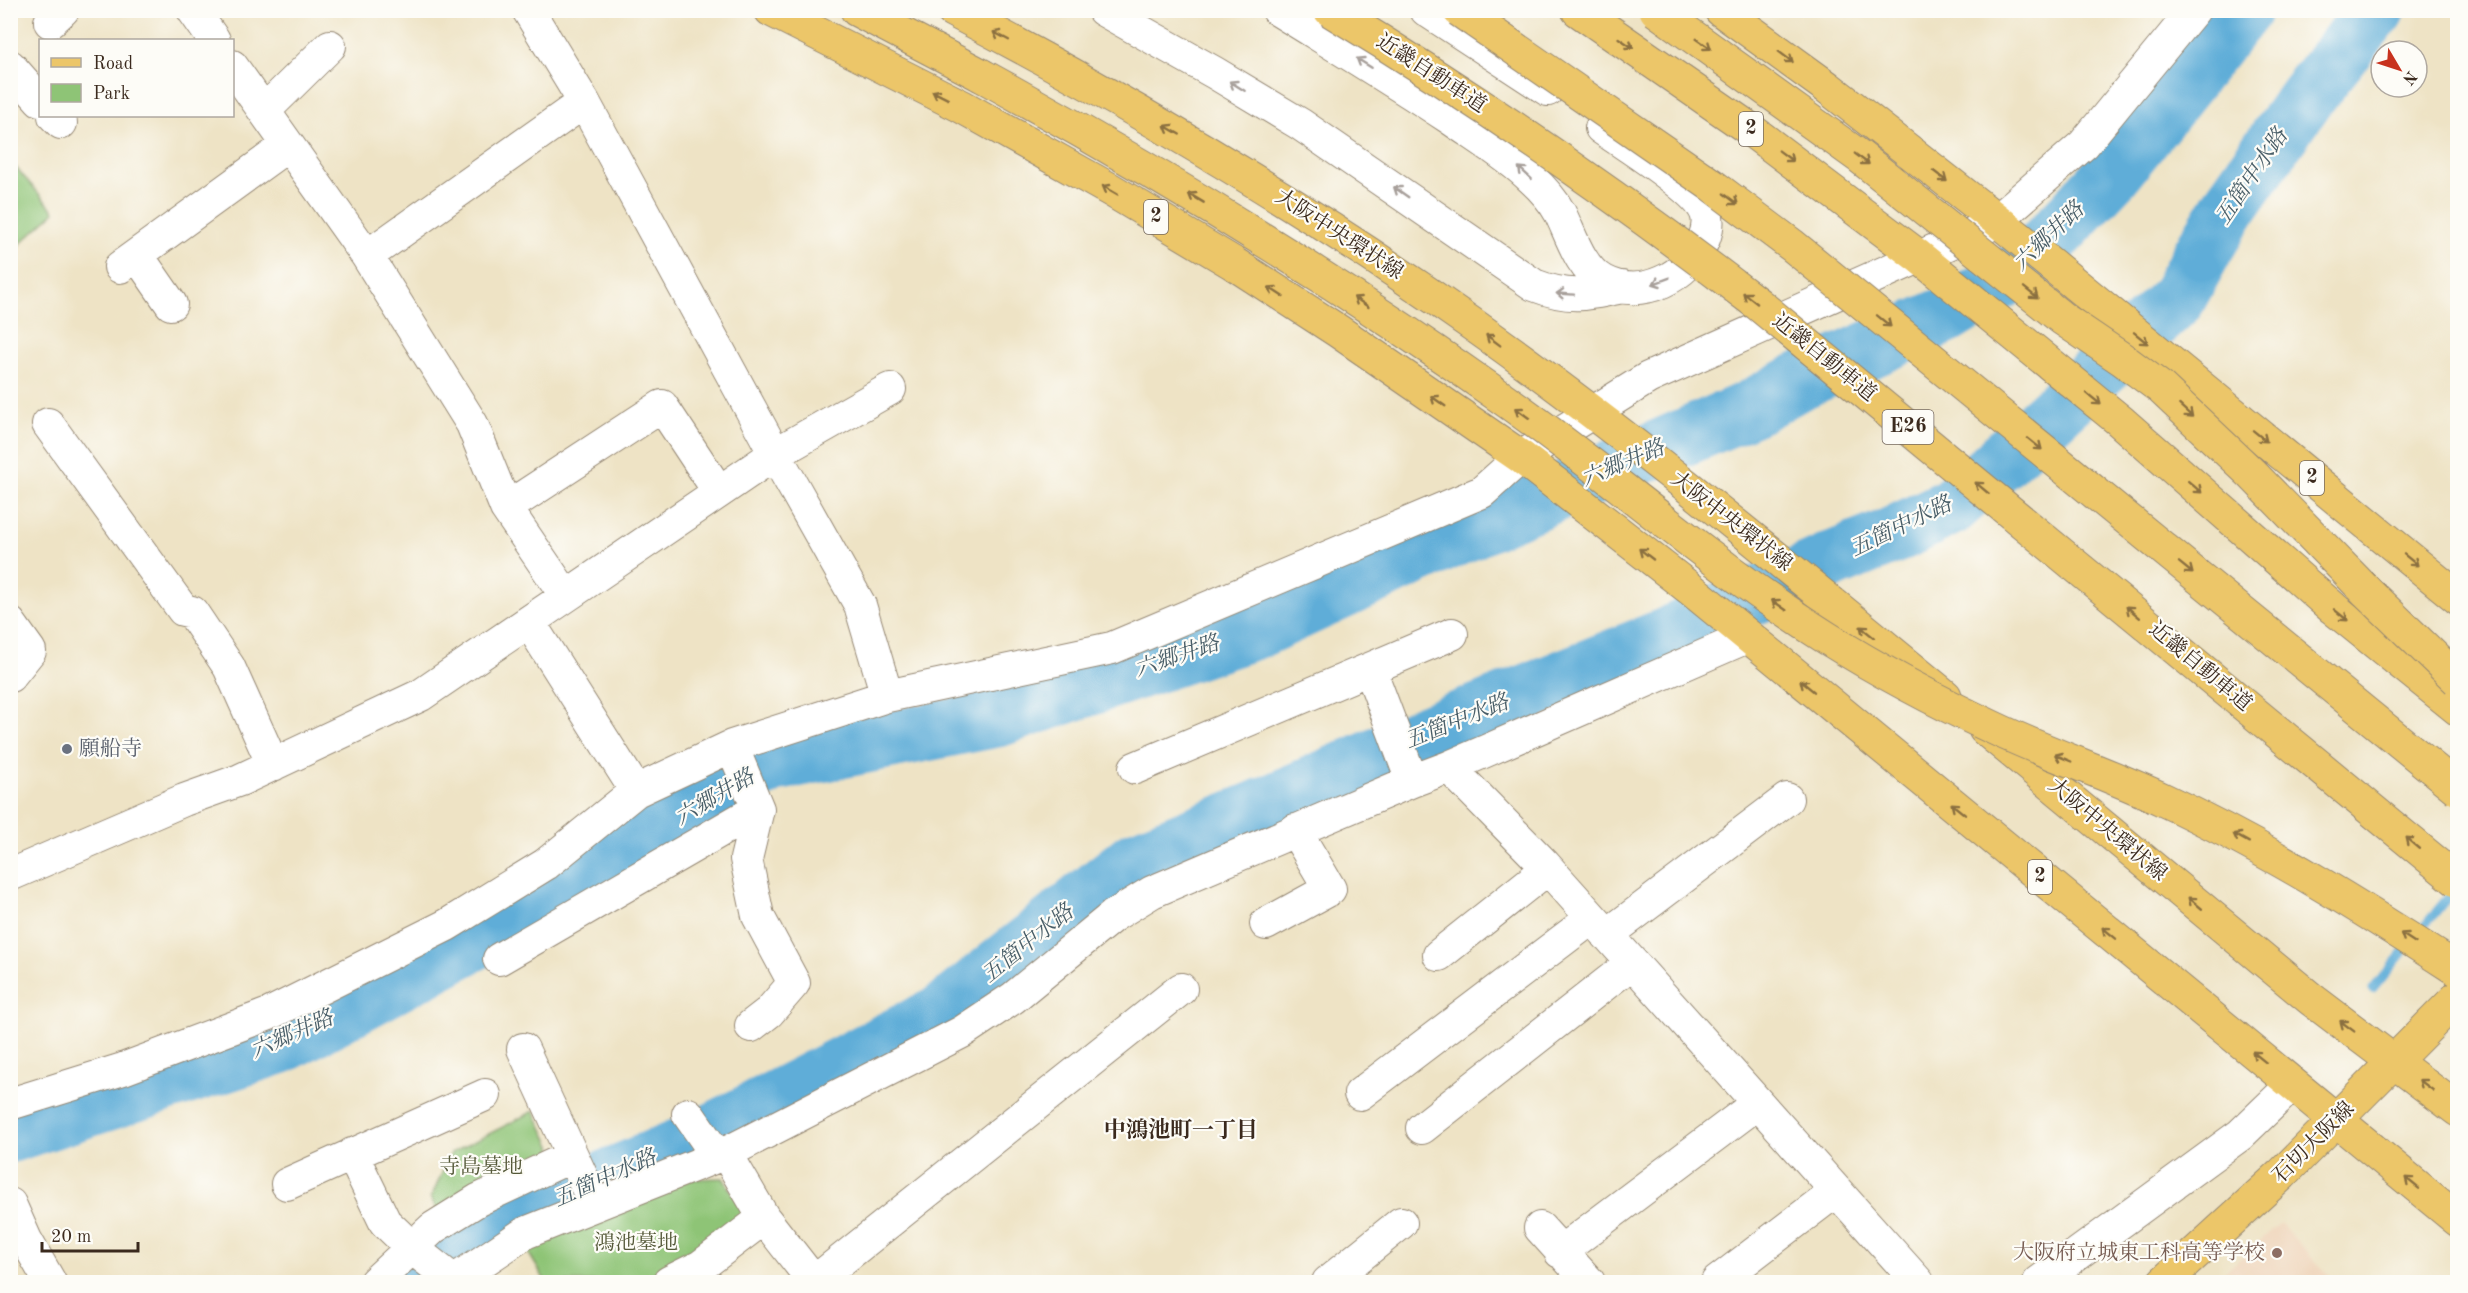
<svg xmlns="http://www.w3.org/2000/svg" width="2468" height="1293" font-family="'Old Standard TT','Noto Serif JP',serif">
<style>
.built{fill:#efd6bc}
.green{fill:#8ec476;stroke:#64774a;stroke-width:1.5}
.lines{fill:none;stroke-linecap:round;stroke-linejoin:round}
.stream{stroke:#5eadd8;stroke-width:9}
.river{stroke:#5eadd8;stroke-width:58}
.minor-casing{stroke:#948672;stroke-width:34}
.major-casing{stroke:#948672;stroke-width:35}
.highway-casing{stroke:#948672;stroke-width:35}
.minor{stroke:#fff;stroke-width:32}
.major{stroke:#ecc669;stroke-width:33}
.highway{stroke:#ecc669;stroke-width:33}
.highway-bridge-casing{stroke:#948672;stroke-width:35;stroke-linecap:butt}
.highway-bridge{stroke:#ecc669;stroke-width:33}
.oneway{stroke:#8b7040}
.oneway2{stroke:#a79f9a}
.worship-dot{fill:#6b7280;stroke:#fdfcf7;stroke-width:2}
.education-dot{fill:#8d6e63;stroke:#fdfcf7;stroke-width:2}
.labels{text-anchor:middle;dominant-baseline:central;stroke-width:4.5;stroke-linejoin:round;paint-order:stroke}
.shield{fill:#fdfcf7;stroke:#75695f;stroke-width:1.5}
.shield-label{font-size:20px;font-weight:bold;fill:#3b2a1e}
.street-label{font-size:21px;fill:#3b2a1e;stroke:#fdfcf7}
.worship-label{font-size:21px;fill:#5b616d;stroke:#fdfcf7;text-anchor:start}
.park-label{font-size:21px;fill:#545838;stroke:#fdfcf7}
.education-label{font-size:21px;fill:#785e54;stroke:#fdfcf7;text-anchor:end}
.water-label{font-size:22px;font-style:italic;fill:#495e68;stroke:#fdfcf7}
.neighbourhood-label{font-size:22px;font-weight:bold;fill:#3b2a1e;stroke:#fdfcf7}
</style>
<rect width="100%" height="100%" fill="#fdfcf7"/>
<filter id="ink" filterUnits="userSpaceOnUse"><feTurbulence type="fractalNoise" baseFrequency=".0167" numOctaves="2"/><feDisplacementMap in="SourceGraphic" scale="12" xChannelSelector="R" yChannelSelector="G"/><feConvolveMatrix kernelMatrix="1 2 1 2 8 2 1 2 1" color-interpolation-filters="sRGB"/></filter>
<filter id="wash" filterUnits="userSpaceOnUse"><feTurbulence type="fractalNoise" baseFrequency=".008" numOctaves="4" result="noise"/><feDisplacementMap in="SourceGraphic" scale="24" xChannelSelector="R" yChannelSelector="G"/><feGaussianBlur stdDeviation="1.35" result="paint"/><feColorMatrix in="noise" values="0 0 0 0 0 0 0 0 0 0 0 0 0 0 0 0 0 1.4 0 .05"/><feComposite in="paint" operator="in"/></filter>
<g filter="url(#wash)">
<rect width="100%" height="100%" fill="#eee3c5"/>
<!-- built -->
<path class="built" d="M2280,1223L2335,1282H2214Z"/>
<!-- green -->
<path class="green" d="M10,161L55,212L11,252H10Z
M534,1111L557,1158L440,1217L431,1198L451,1153Z
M723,1178L747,1217L647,1282H546L525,1247L691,1179Z"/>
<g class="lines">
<!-- stream -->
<path class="stream" d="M2373,989L2457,886"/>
<!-- river -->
<path class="river" d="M10,1134L281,1045L489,934L773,763L999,718L1259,629L1498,518L1752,408L1798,382L1947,315L2025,266L2113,173L2243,10
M406,1282L444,1253L491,1229L703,1137L942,1013L1134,860L1258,809L1425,734L1663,638L1828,562L1894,535L1952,506L2177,299L2206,246L2232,203L2307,96L2376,10"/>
</g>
</g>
<g filter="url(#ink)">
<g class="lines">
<!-- minor casing -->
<g class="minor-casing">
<path id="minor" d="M193,10L214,40
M528,10L584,102L775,454L860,605L887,696
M1103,10L1215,73L1300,124L1534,285C1570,299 1585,295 1622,287
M1278,10C1336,46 1394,81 1451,119C1478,138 1507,155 1531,178C1542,188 1553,200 1560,213C1571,235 1580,268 1603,281C1641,301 1689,277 1704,239C1707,231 1709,221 1706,213C1698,190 1623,143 1601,128
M1426,10L1548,90
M50,22L63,10
M10,66L40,100
M232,66L367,256L472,424L506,508L566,596
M264,111L330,46
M54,116L61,123
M137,255L171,304
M367,256L584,102
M120,267L288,145
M48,424L183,610L192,612L229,667L273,765
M506,508L662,406L719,492
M529,622L636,791
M10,623L30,651L10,676
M1370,669L1412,781
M732,746L758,809L746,859L758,916L794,983L769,1012L751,1026
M1449,767L1747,637
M1135,768L1452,634
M10,875L184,800L240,780L421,695L775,454L890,389
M1266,924L1330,889L1295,830
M1607,935L1787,799
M1439,955L1547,869
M499,959L758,809
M523,1049L595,1205
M1360,1094L1592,918
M10,1104L123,1069L269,1014L447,925L546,864L636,791L732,746L887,696L1112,648L1482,492L1521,457L1648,378L1984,228L1997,220L2084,144L2194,10
M688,1114L718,1157
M1422,1128L1632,963
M726,1153L764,1218
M352,1154L385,1222L412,1248L454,1281
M287,1184L485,1095
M10,1204L26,1240L50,1282
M1540,1228L1589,1282
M1560,1252L1758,1103
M375,1282L433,1228L478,1200L572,1156
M452,1282L525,1233L726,1153L962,1032L1013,998L1113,916L1152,892L1412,781L1449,767L1545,865L1918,1282
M669,1282L701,1266L764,1218L814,1282
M814,1282L1181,989
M1328,1282L1401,1223
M1717,1282L1836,1191
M2039,1282L2240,1135L2292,1085"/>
</g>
<!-- major casing -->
<g class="major-casing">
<path id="major" d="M771,10L961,106L1111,190L1233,263L1338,331L1521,457L1692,590L2458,1220
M952,10C1132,104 1306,207 1472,324C1636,440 1790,569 1945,696
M1578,10L1744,125L1918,256L2119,420L2333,608L2458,709
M1721,10L1827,87L1997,220L2458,598
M1985,729L2311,999L2458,1110
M2164,1282L2282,1174L2458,997"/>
</g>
<!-- highway casing -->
<g class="highway-casing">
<path id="highway" d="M857,10L981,75"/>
</g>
<!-- minor -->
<use href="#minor" class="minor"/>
<!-- major -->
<use href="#major" class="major"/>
<!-- highway -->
<use href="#highway" class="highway"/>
<!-- highway-bridge casing -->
<g class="highway-bridge-casing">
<path id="highway-bridge" d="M1330,10C1479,100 1621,199 1758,304L2458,881
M1459,10L1713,186L1793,246L2458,789
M1656,10L1860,157L2063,319L2122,359L2161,388L2252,474L2367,592L2458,680
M981,75C1161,174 1337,281 1505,400C1614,477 1714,567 1827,638C1881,672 1938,702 1996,729C2051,755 2109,774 2164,800C2267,848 2362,908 2458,970"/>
</g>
<!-- highway-bridge -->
<use href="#highway-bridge" class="highway-bridge"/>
</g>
<!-- one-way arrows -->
<defs><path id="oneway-shaft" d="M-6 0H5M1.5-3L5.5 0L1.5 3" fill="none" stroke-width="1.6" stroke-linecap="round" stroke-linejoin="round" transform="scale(1.5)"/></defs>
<g class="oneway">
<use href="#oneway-shaft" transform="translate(1001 36) rotate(-152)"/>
<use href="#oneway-shaft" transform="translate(1626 43) rotate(34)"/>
<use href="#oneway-shaft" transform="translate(1704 44) rotate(35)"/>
<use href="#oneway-shaft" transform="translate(1786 57) rotate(37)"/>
<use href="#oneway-shaft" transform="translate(940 95) rotate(-153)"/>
<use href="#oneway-shaft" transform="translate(1172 130) rotate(-150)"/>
<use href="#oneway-shaft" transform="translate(1786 156) rotate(37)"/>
<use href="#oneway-shaft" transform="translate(1862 159) rotate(37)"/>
<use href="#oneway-shaft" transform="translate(1940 176) rotate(38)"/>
<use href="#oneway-shaft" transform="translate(1110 190) rotate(-150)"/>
<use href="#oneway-shaft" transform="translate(1196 198) rotate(-149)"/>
<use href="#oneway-shaft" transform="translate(1731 199) rotate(37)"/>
<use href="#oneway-shaft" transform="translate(1276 292) rotate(-147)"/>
<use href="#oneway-shaft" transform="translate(2031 293) rotate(39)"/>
<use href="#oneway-shaft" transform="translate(1750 298) rotate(-142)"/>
<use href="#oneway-shaft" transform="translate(1361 302) rotate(-146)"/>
<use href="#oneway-shaft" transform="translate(1884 321) rotate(39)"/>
<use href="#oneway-shaft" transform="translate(2141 338) rotate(39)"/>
<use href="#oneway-shaft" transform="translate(1493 340) rotate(-143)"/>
<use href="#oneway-shaft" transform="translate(2094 399) rotate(39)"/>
<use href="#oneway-shaft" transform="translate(1438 401) rotate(-145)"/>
<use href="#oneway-shaft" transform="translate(2186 411) rotate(42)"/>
<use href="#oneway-shaft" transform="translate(1522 413) rotate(-144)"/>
<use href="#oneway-shaft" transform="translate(2260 436) rotate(39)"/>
<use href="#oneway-shaft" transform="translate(2035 444) rotate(39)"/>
<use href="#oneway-shaft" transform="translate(2195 487) rotate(41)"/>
<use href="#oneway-shaft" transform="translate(1982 488) rotate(-140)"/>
<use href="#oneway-shaft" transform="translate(1646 554) rotate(-142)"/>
<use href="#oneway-shaft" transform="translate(2411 560) rotate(39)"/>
<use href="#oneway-shaft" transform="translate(2186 568) rotate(39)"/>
<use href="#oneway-shaft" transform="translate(1779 605) rotate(-145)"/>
<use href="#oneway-shaft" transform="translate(2133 612) rotate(-140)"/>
<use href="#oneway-shaft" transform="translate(2341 615) rotate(39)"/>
<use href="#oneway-shaft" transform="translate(1867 632) rotate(-141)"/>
<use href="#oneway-shaft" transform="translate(1807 686) rotate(-141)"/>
<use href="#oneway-shaft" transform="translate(2063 758) rotate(-157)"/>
<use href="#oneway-shaft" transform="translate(1958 809) rotate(-141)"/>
<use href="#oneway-shaft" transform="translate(2241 838) rotate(-151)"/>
<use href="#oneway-shaft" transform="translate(2412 843) rotate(-140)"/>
<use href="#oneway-shaft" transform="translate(2195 903) rotate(-140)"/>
<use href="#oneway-shaft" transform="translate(2109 933) rotate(-141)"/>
<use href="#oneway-shaft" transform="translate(2408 938) rotate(-147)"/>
<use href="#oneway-shaft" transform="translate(2347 1026) rotate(-143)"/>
<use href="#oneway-shaft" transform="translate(2259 1057) rotate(-141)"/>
<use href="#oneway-shaft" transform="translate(2426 1085) rotate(-143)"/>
<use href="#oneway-shaft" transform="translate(2412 1183) rotate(-141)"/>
</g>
<g class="oneway2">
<use href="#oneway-shaft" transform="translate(1364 63) rotate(-148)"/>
<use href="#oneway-shaft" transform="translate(1237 86) rotate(-148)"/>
<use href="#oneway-shaft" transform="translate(1525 173) rotate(-138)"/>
<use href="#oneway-shaft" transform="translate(1401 192) rotate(-145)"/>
<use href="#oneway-shaft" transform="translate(1661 281) rotate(159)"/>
<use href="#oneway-shaft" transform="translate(1565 294) rotate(-176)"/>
</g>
</g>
<!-- markers -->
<circle class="worship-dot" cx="67" cy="749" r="6"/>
<circle class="education-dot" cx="2277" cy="1253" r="6"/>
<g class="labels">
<!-- shield labels -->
<g class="shield">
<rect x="1739" y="112" width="24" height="34" rx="4.5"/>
<rect x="1144" y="200" width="24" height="34" rx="4.5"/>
<rect x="1882.5" y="410" width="51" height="34" rx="4.5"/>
<rect x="2300" y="461" width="24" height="34" rx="4.5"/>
<rect x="2028" y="860" width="24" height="34" rx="4.5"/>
</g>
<g class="shield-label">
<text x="1751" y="129">2</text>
<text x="1156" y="217">2</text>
<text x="1908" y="427">E26</text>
<text x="2312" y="478">2</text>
<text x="2040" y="877">2</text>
</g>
<!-- street labels -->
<g class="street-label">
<text transform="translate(1431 74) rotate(33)">近畿自動車道</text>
<text transform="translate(1339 235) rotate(33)">大阪中央環状線</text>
<text transform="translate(1824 358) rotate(39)">近畿自動車道</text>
<text transform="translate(1731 522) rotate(38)">大阪中央環状線</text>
<text transform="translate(2200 667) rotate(40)">近畿自動車道</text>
<text transform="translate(2107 830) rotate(40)">大阪中央環状線</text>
<text transform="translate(2314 1143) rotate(-45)">石切大阪線</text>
</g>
<!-- worship labels -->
<g class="worship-label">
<text x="79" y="749">願船寺</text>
</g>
<!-- park labels -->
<g class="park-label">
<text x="481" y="1167">寺島墓地</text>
<text x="636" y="1243">鴻池墓地</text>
</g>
<!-- education labels -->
<g class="education-label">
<text x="2265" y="1253">大阪府立城東工科高等学校</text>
</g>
<!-- water labels -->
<g class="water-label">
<text transform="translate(2252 177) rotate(-56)">五箇中水路</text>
<text transform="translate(2049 237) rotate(-44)">六郷井路</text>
<text transform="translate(1623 464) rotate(-23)">六郷井路</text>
<text transform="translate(1901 527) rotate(-26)">五箇中水路</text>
<text transform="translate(1177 657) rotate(-19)">六郷井路</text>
<text transform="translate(1457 722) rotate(-22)">五箇中水路</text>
<text transform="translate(715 798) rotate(-31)">六郷井路</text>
<text transform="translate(1028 944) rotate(-39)">五箇中水路</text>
<text transform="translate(292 1035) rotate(-24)">六郷井路</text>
<text transform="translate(605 1179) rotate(-24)">五箇中水路</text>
</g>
<!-- neighbourhood labels -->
<g class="neighbourhood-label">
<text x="1181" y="1131">中鴻池町一丁目</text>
</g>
</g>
<!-- margin -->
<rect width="2468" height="1293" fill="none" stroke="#fdfcf7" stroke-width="36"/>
<!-- legend -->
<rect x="39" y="39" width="195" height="78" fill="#fdfcf7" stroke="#afa8a0" stroke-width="1.5"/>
<rect x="51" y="58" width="30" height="9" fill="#ecc669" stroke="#afa8a0" stroke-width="1.5"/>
<text x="93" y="69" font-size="18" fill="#3b2a1e">Road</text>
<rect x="51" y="84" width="30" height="18" fill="#8ec476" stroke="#afa8a0" stroke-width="1.5"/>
<text x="93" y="99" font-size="18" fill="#3b2a1e">Park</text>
<!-- north arrow -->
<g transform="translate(2399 69) rotate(129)"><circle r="28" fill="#fdfcf7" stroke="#afa8a0" stroke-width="1.5"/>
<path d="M0-4.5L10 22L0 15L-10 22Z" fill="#c8321e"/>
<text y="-9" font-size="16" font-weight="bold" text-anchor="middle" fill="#3b2a1e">N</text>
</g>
<!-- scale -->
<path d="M42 1242v9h96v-9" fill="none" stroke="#3b2a1e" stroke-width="3"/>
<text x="51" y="1242" font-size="18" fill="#3b2a1e" stroke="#fdfcf7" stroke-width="4.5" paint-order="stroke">20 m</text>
</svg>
